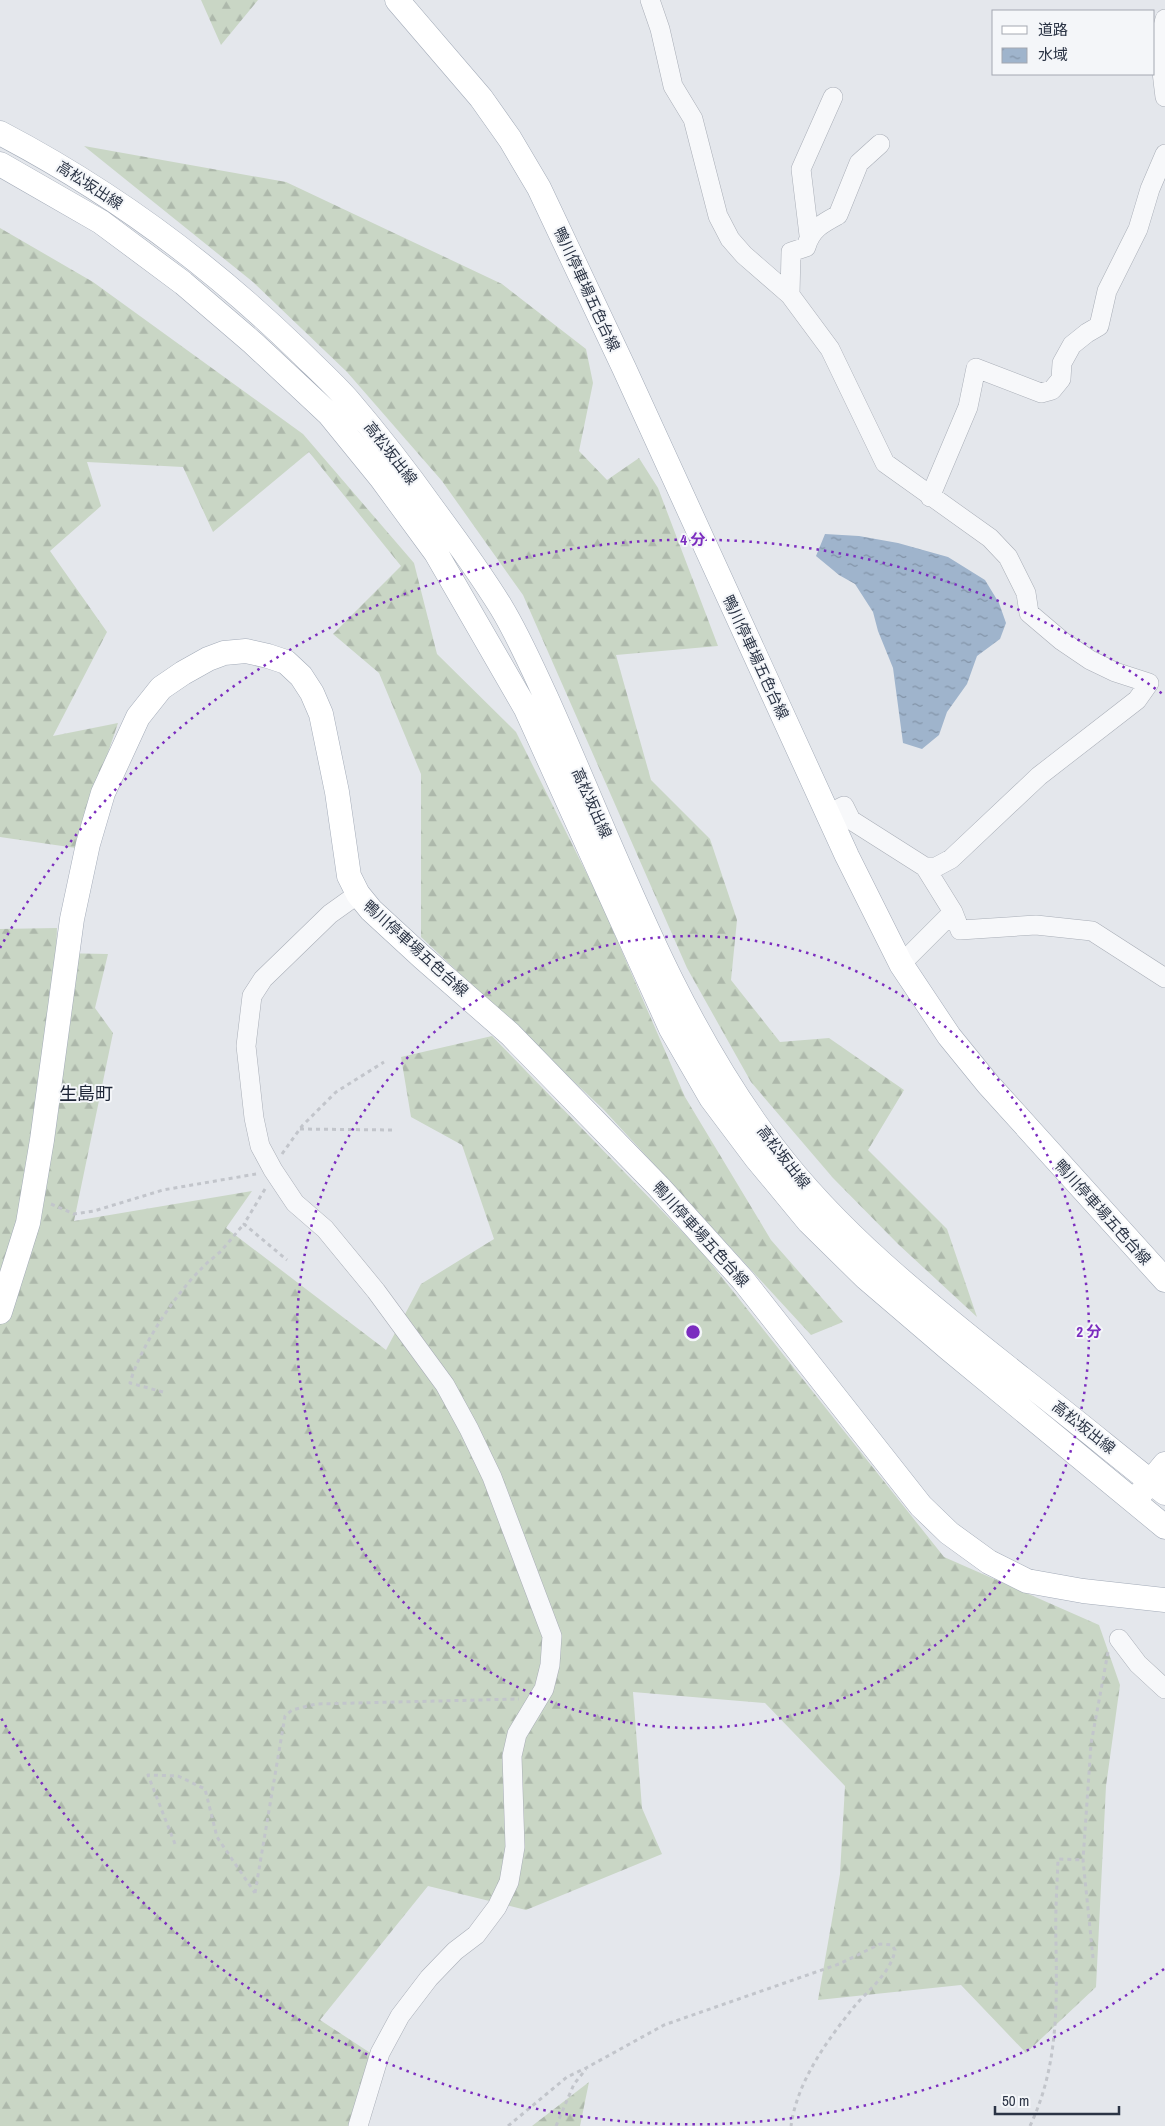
<svg xmlns="http://www.w3.org/2000/svg" width="1165" height="2126" font-family="'Archivo Narrow','Noto Sans JP',sans-serif">
<style>
.forest{fill:url(#forest-firs)}
.water{fill:url(#water-ripples)}
.lines{fill:none;stroke-linecap:round;stroke-linejoin:round}
.minor-casing{stroke:#a9aeb7;stroke-width:20}
.major-casing{stroke:#a3abb8;stroke-width:25}
.path{stroke:#c2c5cb;stroke-width:3;stroke-dasharray:4 4;stroke-linecap:butt}
.minor{stroke:#f7f8fa;stroke-width:19}
.major{stroke:#fff;stroke-width:24}
.ring{fill:none;stroke:#7b2cbf;stroke-width:2.5;stroke-dasharray:2.5 5}
.labels{text-anchor:middle;dominant-baseline:central;stroke-width:4;stroke-linejoin:round;paint-order:stroke}
.street-label{font-size:15px;fill:#2b3445;stroke:#f4f6f9}
.quarter-label{font-size:18px;fill:#1d2536;stroke:#f4f6f9}
.centre{fill:#7b2cbf;stroke:#f4f6f9;stroke-width:2.5}
.ring-label{font-size:15px;text-anchor:middle;font-weight:bold;fill:#7b2cbf;stroke:#f4f6f9;stroke-width:4;stroke-linejoin:round;paint-order:stroke}
</style>
<defs>
<pattern id="forest-firs" width="22" height="20" patternUnits="userSpaceOnUse" patternTransform="scale(1.25)"><rect width="22" height="20" fill="#c9d6c5"/><path d="M5 1l3.5 6h-7zM16 11l3.5 6h-7z" fill="#adb8ab"/></pattern>
<pattern id="water-ripples" width="26" height="14" patternUnits="userSpaceOnUse" patternTransform="scale(1.25)"><rect width="26" height="14" fill="#9fb4cc"/><path d="M2 4q2-2 4 0t4 0M15 11q2-2 4 0t4 0" fill="none" stroke="#8293a7"/></pattern>
</defs>
<rect width="100%" height="100%" fill="#e4e7ec"/>
<!-- forest -->
<path class="forest" d="M201,0H258L221,45Z
M84,146L286,182L502,284L586,349L593,383L579,451L607,480L639,458L658,488L718,646L616,655L651,780L710,839L737,920L731,980L780,1042L829,1038L904,1090L868,1150L947,1229L977,1317L898,1244L833,1178L751,1082L687,968L523,595L442,481L347,372L253,282Z
M0,228L93,282L303,434L414,563L437,654L516,732L598,896L685,1097L771,1240L843,1322L811,1335L604,1110L421,937V774L379,673L333,634L401,566L309,452L213,532L183,467L87,462L101,506L50,551L107,632L53,736L118,723L76,848L0,837Z
M57,928L56,953L108,954L95,1008L113,1033L74,1221L252,1191L226,1228L386,1350L421,1284L494,1239L462,1145L411,1117L401,1057L492,1036L701,1251L944,1557L1099,1625L1120,1685L1106,1786L1096,1987L1026,2053L961,1985L818,2000L840,1874L845,1786L765,1703L633,1692L642,1808L662,1854L526,1910L428,1886L320,2020L375,2056L348,2126H0V929Z
M589,2082L580,2126H532Z"/>
<!-- water -->
<path class="water" d="M825,534L859,536L898,543L948,557L985,580L999,603L1006,623L1000,639L977,656L967,684L947,712L939,735L922,749L903,743L893,668L878,631L873,612L855,584L839,575L816,556Z"/>
<g class="lines">
<!-- minor casing -->
<g class="minor-casing">
<path id="minor" d="M650,0L660,29L673,86L693,119L718,216L730,239L744,255L790,295L830,349L885,463L990,538L1008,557L1026,593L1029,613L1062,641L1090,660L1115,672L1149,683L1137,700L1039,776L951,859L936,867H925L851,820L844,806L828,814
M1165,19C1157,44 1162,71 1165,97
M809,235L801,169L833,97
M790,295L791,252L806,247C811,229 823,223 838,215L859,163L880,144
M930,497L968,407L976,368L1041,393L1052,390L1061,379L1062,363L1072,345L1087,333L1099,326L1107,291L1138,229L1150,189L1165,154
M925,867L953,912L960,930L1036,925L1092,931L1165,978
M358,894L330,914L263,979L252,996L246,1046L254,1118L260,1146L273,1170L295,1203L325,1229L376,1291L445,1385L469,1429L492,1477L552,1636L550,1665L544,1689L517,1734L512,1756L515,1847L509,1882L497,1907L476,1935L455,1951L429,1978L400,2016L380,2053L358,2126
M901,964L953,912
M1119,1639L1138,1664L1165,1689"/>
</g>
<!-- major casing -->
<g class="major-casing">
<path id="major" d="M397,0L481,98L510,139L539,188L624,368L847,856L901,964L949,1036L988,1084L1165,1280
M0,133C109,190 208,263 296,348C313,365 332,382 348,400C378,435 406,471 433,509C456,540 480,573 501,607C518,635 532,667 546,697C615,850 670,1012 773,1147C842,1238 933,1308 1021,1378C1070,1416 1117,1455 1165,1493
M0,164L101,222L183,283L253,343L329,414L381,478L436,553L526,709L671,1029L711,1098L756,1158L809,1222L866,1278L949,1349L1165,1527
M0,1312L28,1223L42,1140L72,919L88,844L103,793L138,717L161,688L183,673L208,659L224,653L246,651L268,656L286,662L301,676L312,693L321,714L337,792L349,876L358,894L371,910L422,957L510,1034L659,1187L743,1280L921,1506L949,1533L989,1562L1027,1581L1083,1591L1165,1600
M1141,1493L1165,1464"/>
</g>
<!-- path -->
<path class="path" d="M300,1129L394,1130
M282,1154L302,1126L336,1092L384,1062
M265,1189L244,1224L287,1260
M51,1204L74,1214L94,1211L163,1190L256,1174
M163,1392L130,1383C140,1347 175,1295 201,1269C207,1262 215,1257 221,1251C229,1242 236,1233 244,1224
M175,1844L148,1775L178,1776L205,1789L217,1837L255,1893
M255,1893L285,1716L292,1710L316,1704L519,1699
M1093,1958L1083,1860L1091,1744L1108,1652
M508,2126L567,2077L586,2068L664,2025L839,1964L880,1944L892,1945L895,1950C891,1973 868,1990 853,2008C826,2042 797,2082 791,2126
M556,2126L574,2084L586,2069
M1030,2126C1058,2067 1057,2008 1056,1943C1055,1915 1057,1887 1058,1859L1083,1860"/>
<!-- minor -->
<use href="#minor" class="minor"/>
<!-- major -->
<use href="#major" class="major"/>
</g>
<!-- distance rings -->
<g class="ring">
<circle cx="693" cy="1332" r="396"/>
<path d="M1164 1969A792 792 0 0 1 0 1716M0 948A792 792 0 0 1 1164 695"/>
</g>
<g class="labels">
<!-- street labels -->
<g class="street-label">
<text transform="translate(90 185) rotate(33)">高松坂出線</text>
<text transform="translate(587 289) rotate(65)">鴨川停車場五色台線</text>
<text transform="translate(391 453) rotate(52)">高松坂出線</text>
<text transform="translate(756 657) rotate(65)">鴨川停車場五色台線</text>
<text transform="translate(592 803) rotate(66)">高松坂出線</text>
<text transform="translate(416 948) rotate(42)">鴨川停車場五色台線</text>
<text transform="translate(784 1157) rotate(52)">高松坂出線</text>
<text transform="translate(1103 1212) rotate(48)">鴨川停車場五色台線</text>
<text transform="translate(701 1234) rotate(48)">鴨川停車場五色台線</text>
<text transform="translate(1084 1427) rotate(38)">高松坂出線</text>
</g>
<!-- quarter labels -->
<g class="quarter-label">
<text x="86" y="1093">生島町</text>
</g>
</g>
<circle cx="693" cy="1332" r="8" class="centre"/>
<g class="ring-label">
<text x="693" y="545">4 分</text>
<text x="1089" y="1337">2 分</text>
</g>
<!-- legend -->
<rect x="992" y="10" width="162" height="65" fill="#f4f6f9" stroke="#a4a8b1"/>
<rect x="1002" y="26" width="25" height="8" fill="#ffffff" stroke="#a4a8b1"/>
<text x="1038" y="35" font-size="15" fill="#2b3445">道路</text>
<rect x="1002" y="48" width="25" height="15" fill="url(#water-ripples)" stroke="#a4a8b1"/>
<text x="1038" y="60" font-size="15" fill="#2b3445">水域</text>
<!-- scale -->
<path d="M995 2106v8h124v-8" fill="none" stroke="#2b3445" stroke-width="2.5"/>
<text x="1002" y="2106" font-size="15" fill="#2b3445" stroke="#f4f6f9" stroke-width="4" paint-order="stroke">50 m</text>
</svg>
